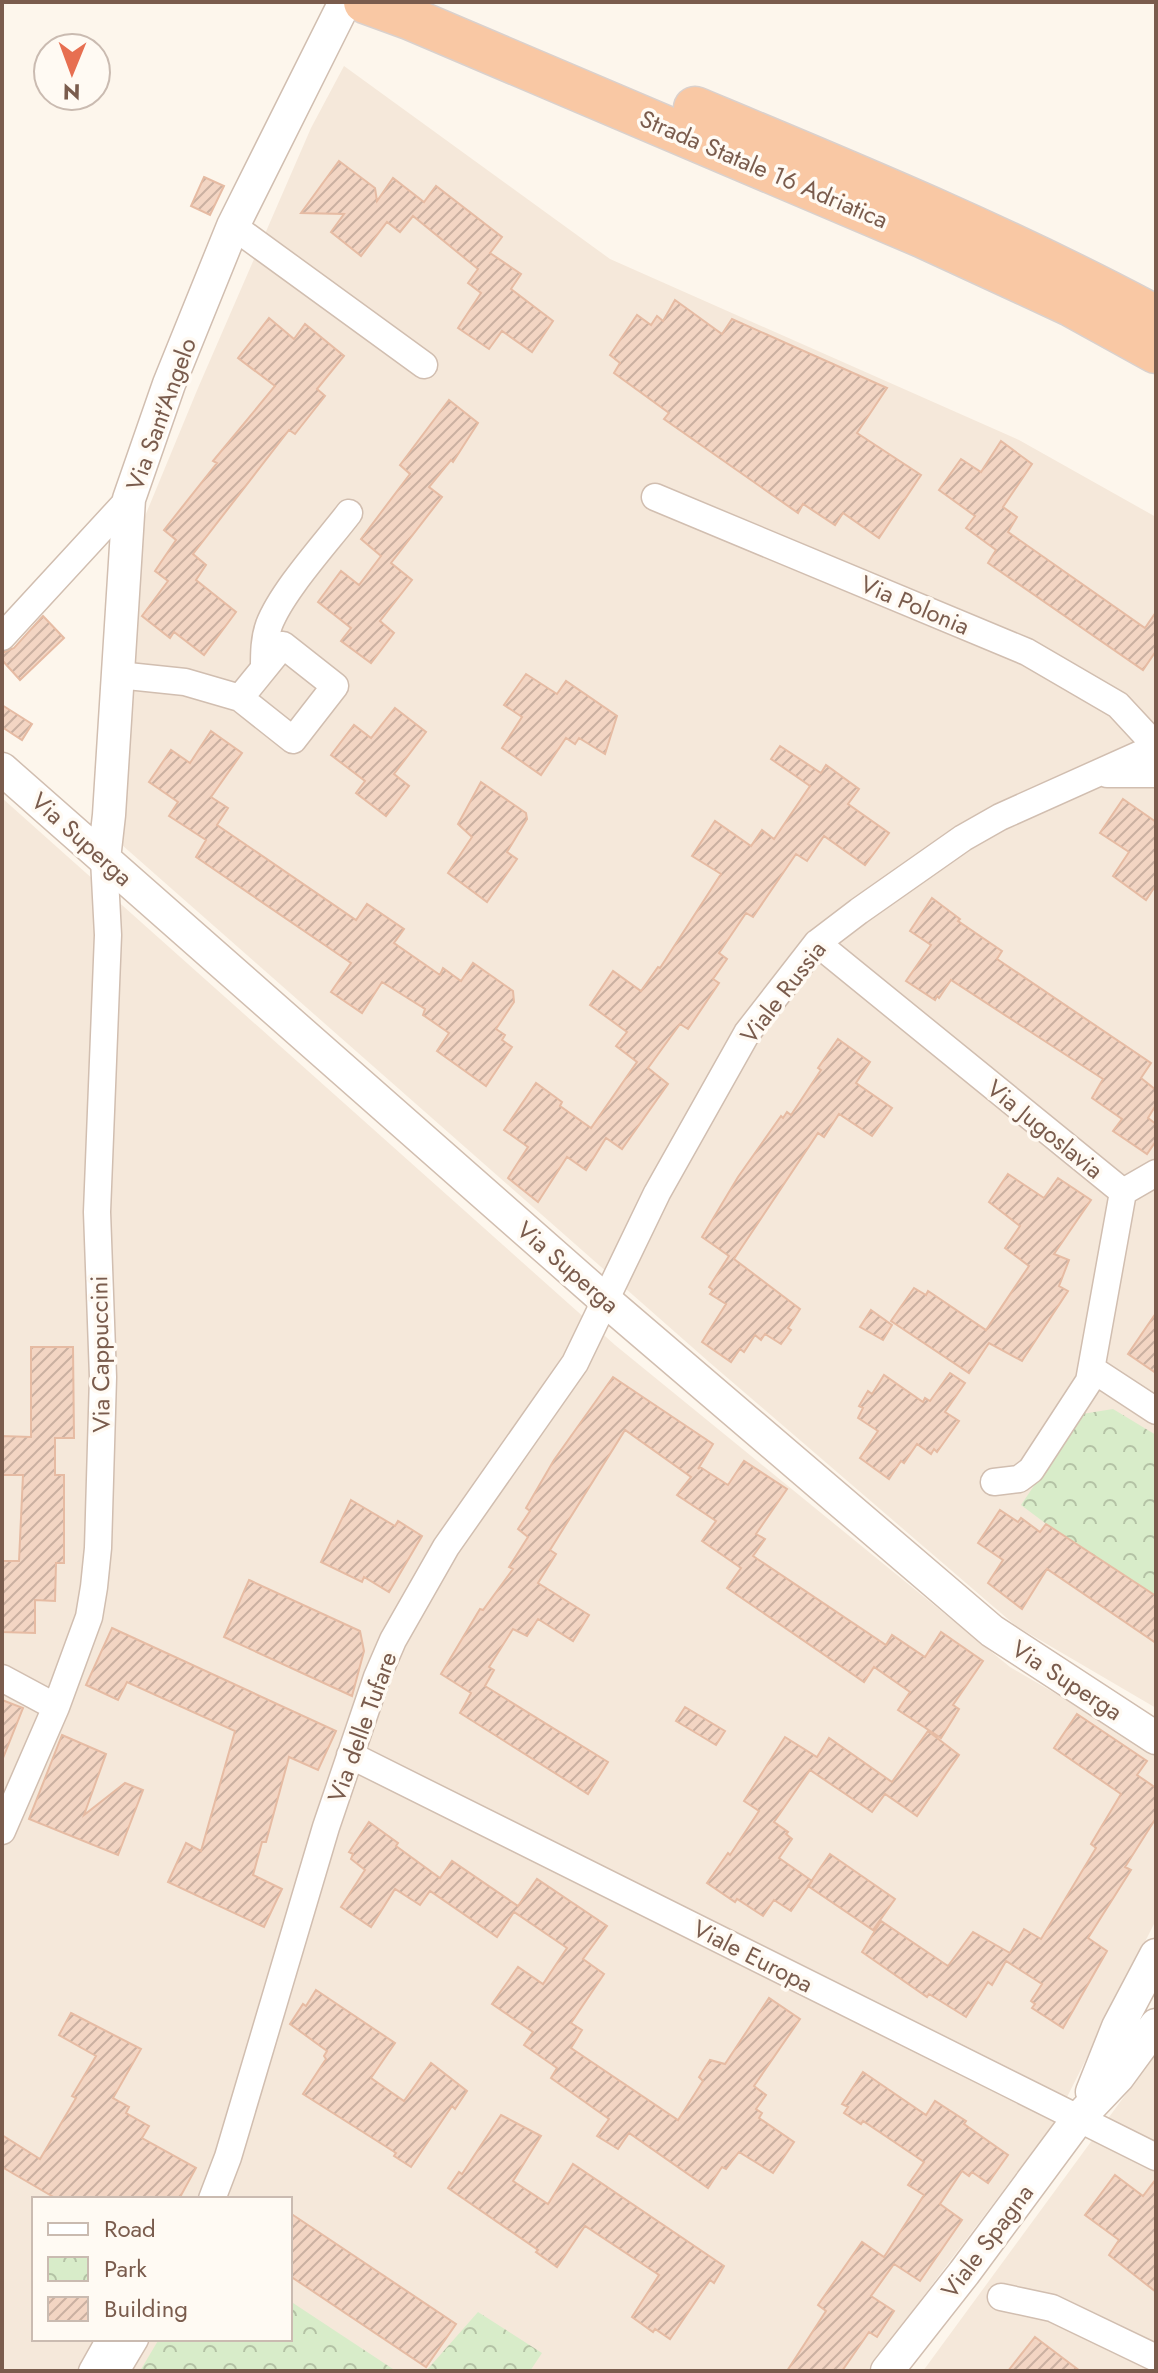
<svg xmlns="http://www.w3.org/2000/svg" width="1158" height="2373" font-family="Jost,sans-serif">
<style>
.residential{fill:#f5e8da;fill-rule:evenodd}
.park{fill:url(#park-crowns)}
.building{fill:url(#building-hatch);stroke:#e6bba3;stroke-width:2}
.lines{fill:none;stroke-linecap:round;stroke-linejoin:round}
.minor-casing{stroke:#d1beb0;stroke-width:29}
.tertiary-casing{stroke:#d1beb0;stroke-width:35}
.trunk-casing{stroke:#dad1cd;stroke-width:45}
.minor{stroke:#fff;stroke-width:26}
.tertiary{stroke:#fff;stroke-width:32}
.trunk{stroke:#f9c8a4;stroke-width:42}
.labels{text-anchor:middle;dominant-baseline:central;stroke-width:7;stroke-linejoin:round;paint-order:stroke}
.street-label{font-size:24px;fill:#7a5c4d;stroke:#fffaf3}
</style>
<defs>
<pattern id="park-crowns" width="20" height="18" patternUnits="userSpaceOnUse" patternTransform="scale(2)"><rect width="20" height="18" fill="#d8ecc9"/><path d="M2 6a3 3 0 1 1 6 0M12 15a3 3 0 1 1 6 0" fill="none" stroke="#b4c2a5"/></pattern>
<pattern id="building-hatch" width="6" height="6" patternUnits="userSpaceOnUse" patternTransform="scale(2)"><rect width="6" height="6" fill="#f3d5c3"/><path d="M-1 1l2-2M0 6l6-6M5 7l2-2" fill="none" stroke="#cab0a1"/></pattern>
</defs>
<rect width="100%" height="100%" fill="#fdf6ec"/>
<!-- residential -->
<path class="residential" d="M344,66L610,259L1019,440L1156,517V1708L1016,1626L709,1362L122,845L127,673L143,521L198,388L311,128Z
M2,798L615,1345L1010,1667L1156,1752V1920L1054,2123L867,2371H2ZM34,2199H290V2339H34Z
M1156,2053V2371H923Z"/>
<!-- park -->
<path class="park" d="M1113,1409L1156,1435V1606L1021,1505L1082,1414Z
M290,2301L396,2371H140L159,2339H290Z
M478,2312L542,2353L530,2371H426Z"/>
<!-- building -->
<path class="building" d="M339,161L375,188L377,201L393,178L424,202L436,186L502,237L490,253L521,274L511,289L553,321L532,352L502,331L489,349L458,328L481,293L468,283L478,269L413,216L400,232L387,222L361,256L331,232L344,214L301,213Z
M204,177L224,186L210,215L191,206Z
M675,300L722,334L732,319L887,388L857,433L921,475L879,538L843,513L835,525L803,504L798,513L664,419L669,413L614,373L620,363L610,355L637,315L651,325L657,316L663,321Z
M269,318L294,339L305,324L344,356L317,389L325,396L295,434L289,430L193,554L206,565L196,580L236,612L204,655L174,632L170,638L142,616L168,581L155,571L176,540L164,530L217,463L213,461L275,386L238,358Z
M449,400L478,423L453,462L451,460L429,487L442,497L391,563L412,580L380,621L394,633L371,663L341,641L351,628L318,602L341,571L359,585L381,556L361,539L410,474L400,465Z
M1001,441L1032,464L1003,507L1017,517L1008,532L1145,628L1156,612V651L1143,670L988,563L996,550L966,528L975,516L939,490L961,459L981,472Z
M43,616L64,638L20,680L2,660V653L14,648Z
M526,674L557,694L566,681L617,716L605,754L579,738L575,744L566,738L541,775L502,748L522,717L504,705Z
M2,705L32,724L22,740L2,727Z
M395,708L426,732L394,774L409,786L386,816L356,793L365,781L331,755L354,725L371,738Z
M211,731L242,753L211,797L228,808L217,825L356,920L367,904L404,929L394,943L440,975L443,968L461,981L473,963L513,991L514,1002L496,1029L505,1035L502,1040L512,1047L486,1086L437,1051L449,1033L423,1015L425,1009L382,982L362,1013L331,992L351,963L196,857L206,840L169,816L178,802L149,782L171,750L190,763Z
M780,746L821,773L826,765L859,789L848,804L889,833L865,865L824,836L807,861L796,854L753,917L746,913L719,953L727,959L713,979L719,983L688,1029L680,1024L648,1068L668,1084L622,1149L606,1138L586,1170L567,1157L538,1202L508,1178L528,1147L504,1130L536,1083L562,1102L560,1106L591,1128L637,1062L616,1046L627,1032L590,1005L613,971L641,991L658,967L660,968L721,874L692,856L715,821L751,846L762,830L774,839L810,786L771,759Z
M481,782L526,813L527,819L507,852L517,859L487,902L448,873L472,837L458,824Z
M1123,799L1156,822V885L1146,900L1113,876L1129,852L1100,833Z
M932,898L960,919L958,921L1002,951L997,959L1151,1063L1141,1078L1156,1090V1105L1148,1118L1156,1124V1141L1147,1154L1113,1131L1122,1119L1092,1098L1103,1079L951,980L939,998L937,996L935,1000L906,981L931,945L910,931Z
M838,1039L870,1062L856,1083L892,1108L872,1136L839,1114L824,1137L818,1133L734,1259L800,1309L788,1328L791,1330L781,1344L765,1334L761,1340L755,1335L744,1352L740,1349L731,1362L702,1342L726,1304L710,1294L713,1290L709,1287L729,1256L702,1237L738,1177L781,1116L783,1118L787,1112L791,1115L821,1070L818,1068Z
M1008,1174L1044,1198L1058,1178L1091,1200L1054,1254L1069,1260L1059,1286L1068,1291L1022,1361L989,1343L969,1373L891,1321L914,1288L926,1295L928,1291L986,1330L1029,1266L1005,1248L1020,1226L989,1202Z
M871,1310L892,1325L883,1340L860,1327Z
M1156,1313V1373L1128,1354Z
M31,1347H73L74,1438H55V1475H64V1563H56L55,1601L35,1600V1633L2,1632V1561H19L23,1475H2V1436L31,1437Z
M950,1373L965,1383L945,1412L959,1421L937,1452L934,1449L931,1454L917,1444L904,1463L901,1461L889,1479L860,1458L878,1431L858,1418L863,1408L859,1406L868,1391L872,1394L884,1375L923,1402L925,1398L930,1401Z
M613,1377L713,1444L698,1469L700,1467L728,1485L744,1461L787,1489L756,1534L765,1539L753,1556L886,1645L892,1635L925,1657L941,1632L983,1661L953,1705L959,1709L941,1738L898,1710L910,1692L874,1667L864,1682L727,1588L741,1568L702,1541L716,1521L677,1495L691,1477L625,1430L550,1550L556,1554L538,1583L589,1615L573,1641L538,1619L527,1636L513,1629L489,1667L494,1670L485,1686L608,1762L588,1794L460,1713L471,1693L441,1674L480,1609L483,1610L513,1569L509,1567L528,1537L518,1529L530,1511L526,1508L554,1460Z
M351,1500L395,1526L398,1521L422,1536L389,1592L364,1577L362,1582L321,1562Z
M1000,1510L1018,1522L1021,1518L1040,1532L1046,1524L1156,1596V1643L1047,1569L1022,1609L988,1583L1003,1560L978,1543Z
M249,1580L360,1631L364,1651L352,1696L224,1637Z
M112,1628L336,1731L318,1770L289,1757L266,1842H262L253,1875L282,1889L264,1927L168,1882L186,1843L201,1851L235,1731L127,1682L118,1700L86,1685Z
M2,1700L23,1708L3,1758H2Z
M685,1707L725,1731L716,1745L676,1721Z
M1077,1714L1147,1761L1137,1775L1156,1788V1818L1125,1867L1131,1870L1088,1938L1107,1951L1063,2028L1032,2008L1035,2004L1031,2001L1042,1984L1006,1961L992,1985L988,1982L966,2017L929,1994L927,1997L862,1952L881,1921L948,1966L973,1932L1010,1953L1024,1929L1041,1939L1096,1848L1091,1844L1121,1794L1054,1748Z
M928,1731L959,1755L917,1816L885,1794L872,1812L810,1770L774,1822L788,1832L786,1834L792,1839L779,1858L812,1881L791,1911L774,1900L763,1916L737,1899L735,1902L707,1883L728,1853L730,1855L759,1811L744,1801L785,1737L817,1757L829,1738L892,1782Z
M62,1735L106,1754L84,1815L125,1783L143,1790L118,1855L29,1819Z
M369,1822L398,1843L396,1846L440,1878L452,1861L518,1906L537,1879L607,1926L583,1959L604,1974L571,2023L582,2030L571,2048L678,2120L703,2081L699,2077L710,2060L725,2064L769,1998L800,2019L754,2086L766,2095L756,2109L762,2113L759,2118L794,2142L773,2173L739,2152L726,2169L722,2167L708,2188L629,2133L618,2149L597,2136L609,2119L551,2078L557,2068L524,2045L533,2032L492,2004L518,1967L543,1984L567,1948L514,1912L497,1937L430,1891L420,1905L395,1889L371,1927L341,1907L365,1870L351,1859L353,1854L349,1852Z
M830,1854L895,1899L873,1930L808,1886Z
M316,1990L395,2043L371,2078L404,2101L431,2063L467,2091L455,2109L452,2106L411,2167L394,2156L396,2153L303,2094L326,2059L324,2056L327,2051L290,2024L303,2004L306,2006Z
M71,2013L141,2049L113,2098L129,2107L126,2113L149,2126L142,2138L196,2168L179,2199H57L2,2167V2135L40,2159L76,2098L72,2096L96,2056L59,2035Z
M863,2072L926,2115L935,2101L966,2121L964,2124L1008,2155L988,2183L972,2172L969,2176L962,2171L940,2204L962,2220L920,2281L894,2264L871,2296L894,2311L877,2337L869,2332L842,2371H787L826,2311L818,2305L862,2242L884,2257L924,2195L908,2185L924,2162L863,2121L861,2124L844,2113L848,2107L842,2104Z
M501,2115L541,2136L513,2181L548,2204L573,2164L724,2266L714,2283L710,2280L670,2339L655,2329L653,2332L632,2317L659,2275L585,2226L557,2267L536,2252L538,2250L448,2188L459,2172L462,2174Z
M1115,2175L1143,2196L1156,2179V2292L1109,2255L1119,2240L1085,2215Z
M290,2213L456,2324L426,2367L290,2276Z
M1035,2337L1080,2371H1008Z"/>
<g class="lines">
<!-- minor casing -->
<g class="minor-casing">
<path id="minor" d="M233,226L424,365
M655,497L1027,652L1118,705L1156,746
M2,637L129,499
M283,645L335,686L293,740L240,698Z
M264,668C264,653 264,639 269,625C282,591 326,543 349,513
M118,675L185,682L240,698
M1107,774H1156
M817,943L1123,1192L1089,1381L1031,1470L1019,1479L994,1482
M1123,1192L1156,1173
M1092,1369L1156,1411
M2,1678L56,1707
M350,1755L1156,2157
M2,1831L56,1707L89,1617L94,1587L98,1548L103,1377L97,1212L108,935L104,859
M212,2199L228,2157L326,1827L377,1677L393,1640L446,1547L575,1363L657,1193L747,1033L817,943L859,911L963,838L1000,817L1156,747
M1001,2297L1052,2308L1156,2358
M92,2371L110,2339
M116,2371L135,2339"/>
</g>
<!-- tertiary casing -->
<g class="tertiary-casing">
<path id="tertiary" d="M2,769L605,1300L992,1631L1156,1738
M104,859L109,815L129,499L169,384L233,226L345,2
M1092,2092L1118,2027L1156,1955
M887,2371L964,2273L1078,2119L1118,2077L1156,2025"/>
</g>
<!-- trunk casing -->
<g class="trunk-casing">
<path id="trunk" d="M365,2L409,18L924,237L1071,305L1156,352
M695,108C851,173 1007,237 1156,317"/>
</g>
<!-- minor -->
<use href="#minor" class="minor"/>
<!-- tertiary -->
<use href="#tertiary" class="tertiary"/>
<!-- trunk -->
<use href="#trunk" class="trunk"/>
</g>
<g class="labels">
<!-- street labels -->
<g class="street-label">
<text transform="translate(764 169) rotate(23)">Strada Statale 16 Adriatica</text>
<text transform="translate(161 414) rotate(-70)">Via Sant'Angelo</text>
<text transform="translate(915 605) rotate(23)">Via Polonia</text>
<text transform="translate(82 839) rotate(42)">Via Superga</text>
<text transform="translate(783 992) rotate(-52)">Viale Russia</text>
<text transform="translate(1045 1129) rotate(39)">Via Jugoslavia</text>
<text transform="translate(568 1267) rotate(41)">Via Superga</text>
<text transform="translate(100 1354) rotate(-91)">Via Cappuccini</text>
<text transform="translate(1067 1680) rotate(33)">Via Superga</text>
<text transform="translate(362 1727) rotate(-70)">Via delle Tufare</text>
<text transform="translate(753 1956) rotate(27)">Viale Europa</text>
<text transform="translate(987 2241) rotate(-53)">Viale Spagna</text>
</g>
</g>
<!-- border -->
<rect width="1158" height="2373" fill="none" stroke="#7a5c4d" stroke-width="8"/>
<!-- legend -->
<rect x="32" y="2197" width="260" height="144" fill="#fffaf3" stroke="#cabbb1" stroke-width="2"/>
<rect x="48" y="2223" width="40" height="12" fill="#ffffff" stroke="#cabbb1" stroke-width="2"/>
<text x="104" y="2237" font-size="24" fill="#7a5c4d">Road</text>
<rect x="48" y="2257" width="40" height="24" fill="url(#park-crowns)" stroke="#cabbb1" stroke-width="2"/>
<text x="104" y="2277" font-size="24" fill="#7a5c4d">Park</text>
<rect x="48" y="2297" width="40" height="24" fill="url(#building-hatch)" stroke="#cabbb1" stroke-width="2"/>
<text x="104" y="2317" font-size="24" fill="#7a5c4d">Building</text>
<!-- north arrow -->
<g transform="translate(72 72) rotate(181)"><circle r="38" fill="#fffaf3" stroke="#cabbb1" stroke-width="2"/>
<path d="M0-6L14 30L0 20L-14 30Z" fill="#e76f51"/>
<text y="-12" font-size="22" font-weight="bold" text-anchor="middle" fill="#7a5c4d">N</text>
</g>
</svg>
